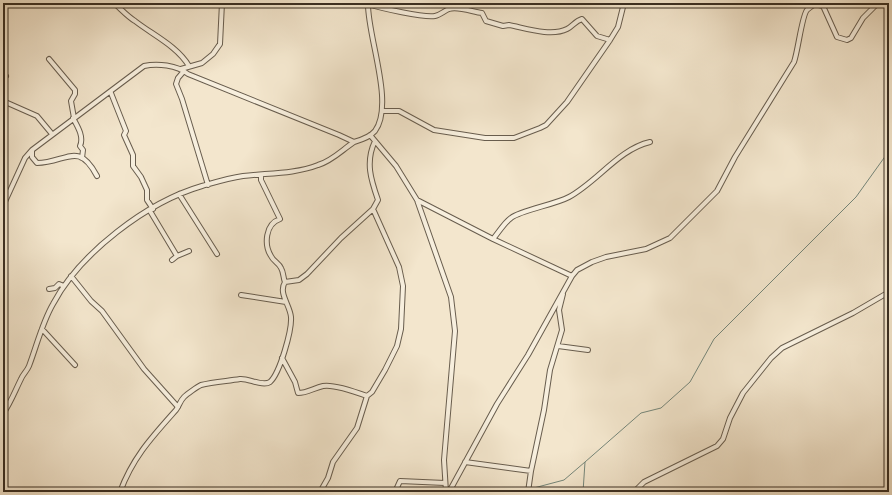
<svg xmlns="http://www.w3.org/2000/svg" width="892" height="495" font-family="'IM FELL Great Primer',serif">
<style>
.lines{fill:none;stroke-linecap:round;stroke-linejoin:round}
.stream{stroke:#75867a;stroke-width:1}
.street-casing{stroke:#685d4e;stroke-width:6}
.street{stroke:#f7efde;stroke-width:4}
</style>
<rect width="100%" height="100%" fill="#f3e6cd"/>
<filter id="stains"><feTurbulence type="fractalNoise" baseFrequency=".005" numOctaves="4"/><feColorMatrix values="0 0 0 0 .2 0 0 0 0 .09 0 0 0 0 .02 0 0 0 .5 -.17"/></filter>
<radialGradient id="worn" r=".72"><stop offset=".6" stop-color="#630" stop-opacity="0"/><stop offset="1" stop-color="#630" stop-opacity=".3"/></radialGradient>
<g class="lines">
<!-- stream -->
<path class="stream" d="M530,489L564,480L585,462
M583,492L585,462L641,413L661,408L690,382L714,339L856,197L889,151"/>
<!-- street casing -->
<g class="street-casing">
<path id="street" d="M114,3C121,9 127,16 135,21C153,35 177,46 189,66
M368,4C380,8 424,18 435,16C440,15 444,11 449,9C458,6 473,12 482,13L486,21L503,26L509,25C525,28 551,37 567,29C573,26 575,21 582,19L597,36L610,40
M49,59L75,90V94L71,101L74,118
M181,69L202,63L213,54L220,44L222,3
M184,71L178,78L176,84L182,99L208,185
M3,72L6,76L3,77
M3,84V89
M111,93L126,131L124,135L133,155V166L141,177L147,190V200L153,209
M3,101L37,116L52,134
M382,111H399L434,130L485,138H514L540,128L546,125L567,102L610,40L618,27L624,3
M73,118C78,127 84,137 80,146L83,150L82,158
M370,135L396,166L417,200L451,297L455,331L444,460L446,492
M32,151V157L37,163C66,163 78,140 97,176
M261,175V180L280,219C265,224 264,245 271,256C273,261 279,263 281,268C284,273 283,278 285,282
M179,194L217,254
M417,200L493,239L572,276
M3,206L25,158L32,150L144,66C157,63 177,65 188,74L339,135L354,142C361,140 370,137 375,131C395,104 367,35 368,3
M150,211L177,256
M493,239C499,232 504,223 511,218C521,210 554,205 569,197C597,182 619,149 650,142
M172,260L177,256L189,251
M71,276L91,301L102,311L144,369L178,407
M49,289L55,288L59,284L64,286
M241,295L286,302
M42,329L75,365
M558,346L588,350
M282,358L295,382L298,393C307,393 314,388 323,386C333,384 356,392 367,396
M3,414C11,402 15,391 21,379C23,374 27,371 29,366C37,345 42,323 53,304C80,253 147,202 202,186C216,182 229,178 243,176C268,173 295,174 318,165C332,161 342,150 354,142
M465,462L531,471
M120,492C133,457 152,437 176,410C179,406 180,401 184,397C187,394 197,387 201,385C213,382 228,381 240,379C248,378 263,387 270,382C280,373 292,330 291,317C290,305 278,293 285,282L299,280L307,274L341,238L373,209
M320,492L328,478L333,462L357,428L367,396L372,392L385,370L397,346L401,329L403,286L399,267L373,209L378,200C371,180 365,162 375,141
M395,492L400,481L445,483
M449,492L497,404L528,355L572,276L577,270L592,262L606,257L646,249L670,238L717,191L735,157L794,62C798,51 802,15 807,10C809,8 812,6 815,4L823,6L837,37L847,40L851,38L863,18L878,3
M528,492L531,471L544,410L550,370L562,330L559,310L563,294
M634,492L644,482L717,446L723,439L730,418L743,393L771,358L782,348L853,313L889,292"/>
</g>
<!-- street -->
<use href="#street" class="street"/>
</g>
<!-- margin -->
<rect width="892" height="495" fill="none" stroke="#f3e6cd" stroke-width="16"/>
<rect x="4" y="4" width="884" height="487" fill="none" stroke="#3a2f23" stroke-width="2"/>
<rect x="8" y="8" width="876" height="479" fill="none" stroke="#3a2f23"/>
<rect width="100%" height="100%" filter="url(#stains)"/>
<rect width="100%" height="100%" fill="url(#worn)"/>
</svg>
